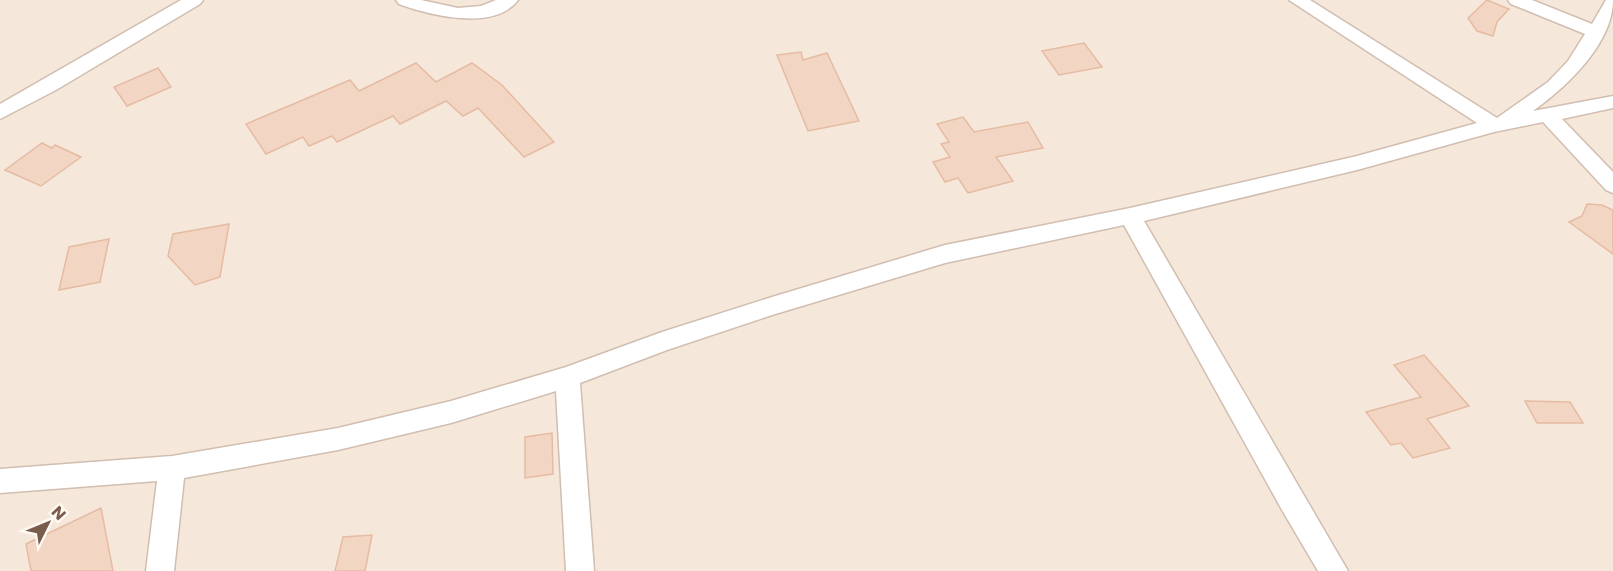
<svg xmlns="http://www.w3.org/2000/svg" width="1613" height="571" font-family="Poppins,sans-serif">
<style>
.residential{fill:#f5e8da}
.building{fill:#f3d5c3;stroke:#e6bba3;stroke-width:1.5}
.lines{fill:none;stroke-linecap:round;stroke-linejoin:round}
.minor-casing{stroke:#d1beb0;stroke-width:3}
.minor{fill:#fff;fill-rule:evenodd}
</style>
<rect width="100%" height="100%" fill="#fdf6ec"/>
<!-- residential -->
<path class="residential" d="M0,0H1613V571H0Z"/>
<!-- building -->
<path class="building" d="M1487,0L1509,9L1497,22L1493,36L1477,31L1468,18Z
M1084,43L1102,67L1059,75L1042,51Z
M801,52L803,60L827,53L859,121L808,131L777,55Z
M416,63L436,82L472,63L502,85L554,142L524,157L478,108L463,116L446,101L400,124L393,116L337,142L332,136L309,146L303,137L266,154L246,124L350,80L359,91Z
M158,68L171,87L127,106L114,87Z
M963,117L974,132L1028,122L1043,148L996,157L1013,181L968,193L958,178L945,182L933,162L950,157L941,144L949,142L937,124Z
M42,143L52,148L55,145L81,157L41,186L5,170Z
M1587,204L1602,205L1613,210V254L1569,222L1582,216Z
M229,224L220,277L195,285L168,256L173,234Z
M109,239L100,282L59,290L69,247Z
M1424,355L1469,406L1427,419L1450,448L1413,458L1401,443L1391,445L1366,412L1421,397L1394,365Z
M1525,401L1570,402L1583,423H1537Z
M552,433L553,474L525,478V437Z
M101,508L113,571H31L26,544Z
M372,535L365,571H335L343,537Z"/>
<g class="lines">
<!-- minor casing -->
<g class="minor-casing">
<path id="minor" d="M181,0H203L200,4L56,90L0,119V104Z
M396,0H421L458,8L481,6L496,0H518C494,32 429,15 399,4Z
M1289,0H1310L1497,118L1548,82L1568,61L1585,34L1511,4L1508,0H1532L1592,24L1606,0H1613C1613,43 1567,87 1533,111L1613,96V108L1562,119L1613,172V193L1606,190L1543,122L1494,132L1357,170L1144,221L1348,571H1318L1282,510L1124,225L945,263L772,315L667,350L580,383L594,571H566L556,391L451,423L338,450L184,478L174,571H146L157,481L0,493V469L172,456L338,428L451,401L566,367L662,332L772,297L945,245L1130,208L1357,156L1477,123Z"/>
</g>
<!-- minor -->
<use href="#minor" class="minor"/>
</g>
<!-- north arrow -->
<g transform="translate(48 523) rotate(47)" stroke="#fffaf3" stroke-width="4.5" paint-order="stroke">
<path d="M0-4.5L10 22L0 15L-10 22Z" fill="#7a5c4d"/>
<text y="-9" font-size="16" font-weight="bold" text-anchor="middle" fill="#7a5c4d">N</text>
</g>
</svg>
